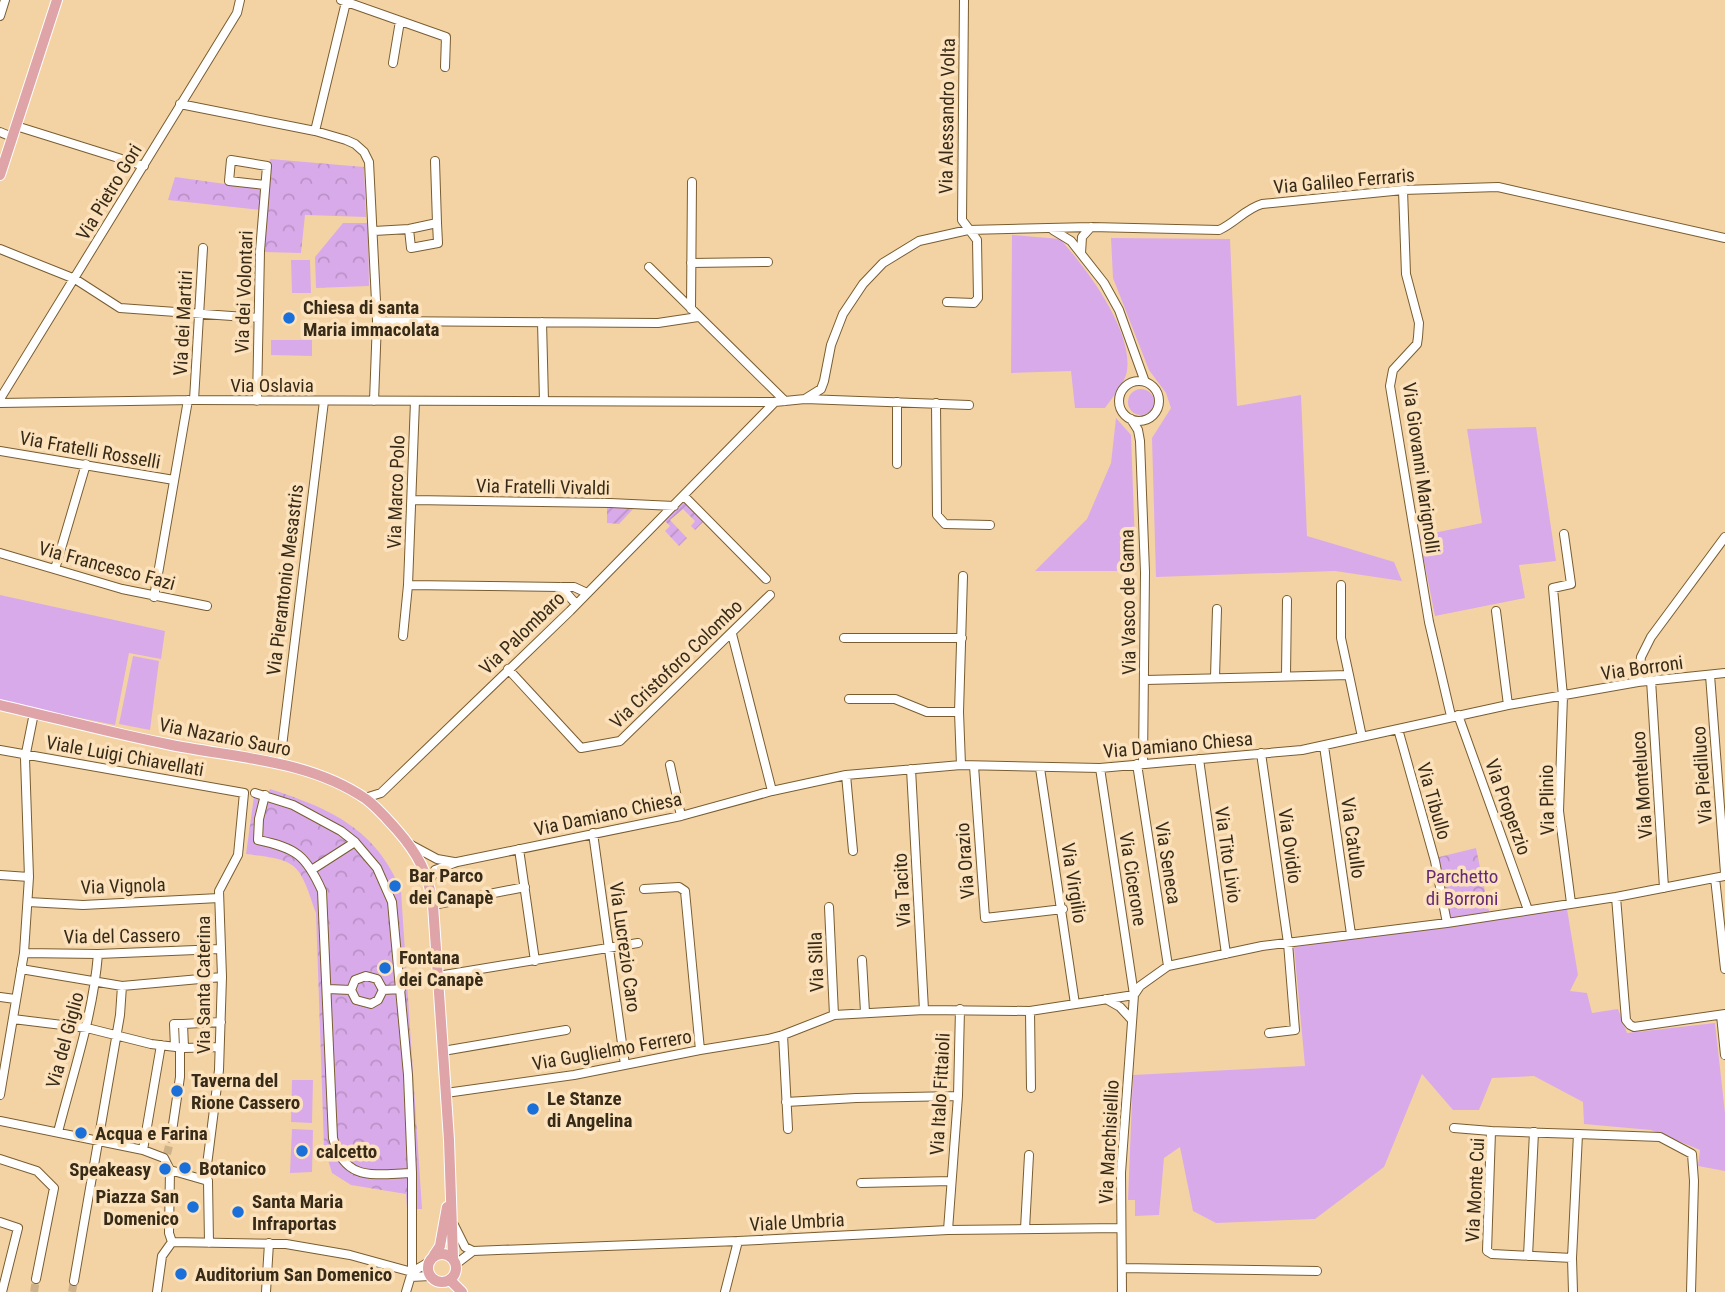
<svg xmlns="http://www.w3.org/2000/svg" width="1725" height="1292" font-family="'Roboto Condensed',sans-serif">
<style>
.grass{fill:#d9aae9}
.park{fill:url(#park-crowns)}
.garden{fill:url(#garden-furrows)}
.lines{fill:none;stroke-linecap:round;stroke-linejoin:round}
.minor-tunnel{stroke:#cdb188;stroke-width:8;stroke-dasharray:8 4;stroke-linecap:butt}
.minor-casing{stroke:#795d31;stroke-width:10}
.major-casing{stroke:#fff;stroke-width:12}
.minor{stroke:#fff;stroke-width:8}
.major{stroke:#dfa4a8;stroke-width:10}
.poi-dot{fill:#1a6fd9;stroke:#fce2bc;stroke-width:2.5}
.labels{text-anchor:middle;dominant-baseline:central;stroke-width:7;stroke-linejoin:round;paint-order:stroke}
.street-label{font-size:19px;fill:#372b18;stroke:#fce2bc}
.poi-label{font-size:19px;font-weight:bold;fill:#372b18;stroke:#fce2bc;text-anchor:start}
.park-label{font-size:19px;fill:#642a77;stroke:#fce2bc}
</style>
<defs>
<pattern id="park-crowns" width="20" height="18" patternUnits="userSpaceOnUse" patternTransform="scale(1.75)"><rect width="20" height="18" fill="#d9aae9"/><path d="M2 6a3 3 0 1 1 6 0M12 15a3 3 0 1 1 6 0" fill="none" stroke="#bb92c7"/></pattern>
<pattern id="garden-furrows" width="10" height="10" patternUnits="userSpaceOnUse" patternTransform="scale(1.75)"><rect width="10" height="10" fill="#d9aae9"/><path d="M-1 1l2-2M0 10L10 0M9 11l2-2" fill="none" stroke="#bb92c7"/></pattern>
</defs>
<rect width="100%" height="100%" fill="#f3d3a4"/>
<!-- grass -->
<path class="grass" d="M1012,235L1060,239C1087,269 1133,330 1127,371C1125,383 1112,398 1105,408H1075L1071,371L1011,373Z
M1111,238L1230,239L1237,406L1301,395L1307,536L1394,562L1402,581L1335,571L1156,577L1152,438L1171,408L1166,393L1149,370L1113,278Z
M291,260H310L311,293H292Z
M271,340H312V356L271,355Z
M1128 402a13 13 0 1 1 26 0a13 13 0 1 1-26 0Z
M1116,418L1131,435L1136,571H1035L1087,519L1111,463Z
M1536,427L1556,561L1519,565L1525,598L1435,616L1419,536L1482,523L1467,429Z
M0,595L165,631L161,659L129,653L115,725L0,702Z
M133,656L159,661L150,730L119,724Z
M1567,909L1578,975L1570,991L1587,993L1592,1013L1618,1009L1627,1033L1715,1023L1725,1113V1171L1698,1166L1700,1150L1651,1130L1584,1124L1583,1102L1534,1076L1492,1078L1479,1110H1453L1422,1074L1384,1167L1315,1219L1216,1223L1193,1211L1180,1147L1164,1158L1159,1215L1135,1216V1200H1128L1133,1075L1305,1066L1294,947Z
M292,1080H313L312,1123L291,1122Z
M292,1129L313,1130L312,1172L290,1173Z"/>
<!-- park -->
<path class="park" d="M270,159L364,167L366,217L305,215L301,253L263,252Z
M175,177L262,189L261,210L168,200Z
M343,223H368L369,286L316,288L315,257Z
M255,789L268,792L270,789C329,808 377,829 401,891L422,1209H407L406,1194L351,1185L332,1173L324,1147L316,913C299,863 299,860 246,854Z
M1476,848L1490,916L1447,923L1435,858Z"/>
<!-- garden -->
<path class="garden" d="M684,497L706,519L695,530L691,526L695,521L683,509L670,520L687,538L679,546L665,531L670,526L663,519Z
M607,504L636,506L619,524L607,523Z"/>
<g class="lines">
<!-- minor-tunnel -->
<path class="minor-tunnel" d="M167,1154L171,1138
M34,1292L36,1279
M72,1292L74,1281"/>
<!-- minor casing -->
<g class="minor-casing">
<path id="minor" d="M341,0L446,37L445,67
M0,16L5,0
M393,63L400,21
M180,104L315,131L346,140L355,144L364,152L369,162L377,321L374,401
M16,126L144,166
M315,131L346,2
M0,132L12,137
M435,161L437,223
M1403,190L1406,274L1419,323L1418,337L1417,344L1393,370L1390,386L1429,622L1451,716
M1053,230L1071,241L1104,283L1119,310L1145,382
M374,231L409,229L437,223L438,243L411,248L409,229
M0,249L75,279L120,308L258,318
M1081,253L1082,237L1091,227
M691,263L768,262
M649,267L785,401
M947,302L974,303L978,298L977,240L962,220L964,0
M691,309L692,182
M377,321L658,323L698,317
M542,322L544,401
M1119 401a20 20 0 1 1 40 0a20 20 0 1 1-40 0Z
M0,399L237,13L240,0
M805,399L821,389L824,381L831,345L843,314L863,284L883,263L919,241L968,230L1091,227L1219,230C1235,223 1245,209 1262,204L1403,190L1498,187L1725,238
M194,400L203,248
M257,401L260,251L267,166L231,160L229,181L265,185
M415,401L408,585L561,587H574L587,593
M0,403L194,400L775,402L805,399L969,405
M936,403L937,515L945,524L990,525
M1131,419L1138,430L1140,441L1145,572L1143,763
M0,451L174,480
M897,464V402
M684,496L766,579
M412,500L610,503L674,506
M1564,534L1571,584L1553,588L1563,696L1559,811L1571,903
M0,553L122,589L207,606
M55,569L86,464
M1341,585V638L1349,675
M561,587L576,604
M154,597L188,400
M1496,611L1508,705
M732,634L772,791
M403,636L408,585
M844,638H962
M508,669L581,748L620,741L770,595
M1286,675L1287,600
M1710,675L1725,873
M1215,677L1217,609
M1145,680L1349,675L1362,737
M1651,680L1664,888
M1638,682L1641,657L1651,637L1725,537
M849,699H895L927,712H959
M1458,715L1528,910
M1398,729L1435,861L1447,923
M1324,746L1351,934
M0,750L244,793L238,855L219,891L222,977L219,1070L206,1173L208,1181L209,1243
M1261,753L1288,943L1295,1030L1269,1033
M1199,759L1226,954
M280,763L324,401
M1137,764L1168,966
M670,765L681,816
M961,765L959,712L963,576
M974,766L985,918L1063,909
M1040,768L1075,1004
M1100,768L1134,995L1121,1173L1122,1292
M911,769L924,1010
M846,775L853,851
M255,793L293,805L341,831L355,842L377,868L392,902L408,1075L412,1173V1272L406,1292
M265,795L259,819L258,840C296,848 306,855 322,891L333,1138C345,1183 375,1174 412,1173
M365,798L381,793L570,611L775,402
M593,833L625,1065
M411,845L437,859L454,862
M519,849L535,961
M313,869L355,842
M0,875L29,877
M1715,878L1725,969
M429,882L435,870L457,862L681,816L772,791L846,775L961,765L1100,768L1302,750L1508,705L1638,682L1725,673
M644,889L679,887L685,891L700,1050
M1616,897L1626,1020L1630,1025L1634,1027L1725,1014
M28,902L83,905L219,898
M433,905L525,887
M829,907L834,1015
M24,953L98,954L220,949
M862,960L865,1012
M21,969L122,986L222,977
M438,976L638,943
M328,989L351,990L356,1000L371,1004L378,1000L383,990L401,989
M351,990L355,980L366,976L377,979L383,990
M0,997L15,999
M1106,999L1120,1007L1132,1020
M1030,1011L1031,1088
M1721,1015L1725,1055
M13,1019L87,1028L151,1044L184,1048L219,1047
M183,1024L221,1022
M783,1035L788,1129
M175,1047L174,1024H183L184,1048
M443,1051L566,1030
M446,1093L574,1075L700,1050L768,1039L783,1035L834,1015L924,1010L1030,1011L1134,995L1140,986L1168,966L1262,946L1447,923L1616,897L1725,876
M0,1095L24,953L29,877L25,758L34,713
M786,1102L856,1098L958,1096
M0,1121L143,1150L164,1158L170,1170
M1454,1128L1491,1131
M58,1132C73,1073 93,1016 98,954
M171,1138L180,1077V1047
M143,1150L161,1045
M0,1159L37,1171L54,1188L36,1279
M208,1181L170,1170L169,1233L172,1242L286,1244L350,1255L412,1272L429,1262
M861,1183L951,1181
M0,1222L18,1228L2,1292
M454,1225L465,1247L473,1251L738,1241L948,1230L1121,1228
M1025,1229L1029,1155
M948,1230L958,1096L960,1009
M1528,1256L1534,1132
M1572,1258L1492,1254L1487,1251L1491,1131L1578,1134
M456,1264L473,1251
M1122,1268L1317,1271
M411,1277L430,1276
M74,1281L120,1015L122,986
M157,1292L162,1256L172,1242
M266,1292L269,1243
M725,1292L738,1241
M1573,1292L1572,1258L1578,1134L1660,1137L1692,1154L1694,1181L1691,1292"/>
</g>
<!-- major casing -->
<g class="major-casing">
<path id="major" d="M0,175L57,0
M0,705C56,718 111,733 167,744C234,758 308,759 366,799C378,808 387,819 397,830C418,854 428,873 433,905L449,1140L453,1258
M428 1268a14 14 0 1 1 28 0a14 14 0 1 1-28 0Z
M434,1255L440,1246L447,1207
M450,1280L462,1292"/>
</g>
<!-- minor -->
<use href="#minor" class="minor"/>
<!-- major -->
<use href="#major" class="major"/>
</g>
<!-- markers -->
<g class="poi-dot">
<circle cx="289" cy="318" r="7"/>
<circle cx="395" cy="886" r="7"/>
<circle cx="385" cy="968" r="7"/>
<circle cx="177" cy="1091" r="7"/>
<circle cx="533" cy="1109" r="7"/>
<circle cx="81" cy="1133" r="7"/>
<circle cx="302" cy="1151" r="7"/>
<circle cx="185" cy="1168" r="7"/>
<circle cx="165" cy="1169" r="7"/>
<circle cx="193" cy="1207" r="7"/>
<circle cx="238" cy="1212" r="7"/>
<circle cx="181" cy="1274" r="7"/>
</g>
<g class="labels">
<!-- street labels -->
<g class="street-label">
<text transform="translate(947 116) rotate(-89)">Via Alessandro Volta</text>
<text transform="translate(1344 181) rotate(-5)">Via Galileo Ferraris</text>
<text transform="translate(109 192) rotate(-59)">Via Pietro Gori</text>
<text transform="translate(244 292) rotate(-88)">Via dei Volontari</text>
<text transform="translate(183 323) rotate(-87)">Via dei Martiri</text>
<text x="272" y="385">Via Oslavia</text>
<text transform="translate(90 450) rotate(10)">Via Fratelli Rosselli</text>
<text transform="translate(1421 468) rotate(82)">Via Giovanni Marignolli</text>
<text transform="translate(543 487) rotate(1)">Via Fratelli Vivaldi</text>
<text transform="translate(396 492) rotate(-88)">Via Marco Polo</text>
<text transform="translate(107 566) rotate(15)">Via Francesco Fazi</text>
<text transform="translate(285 580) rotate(-83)">Via Pierantonio Mesastris</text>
<text transform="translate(1128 602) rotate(-91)">Via Vasco de Gama</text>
<text transform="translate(522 633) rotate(-44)">Via Palombaro</text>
<text transform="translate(676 664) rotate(-44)">Via Cristoforo Colombo</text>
<text transform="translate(1642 668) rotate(-8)">Via Borroni</text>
<text transform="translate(225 737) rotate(11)">Via Nazario Sauro</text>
<text transform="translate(1178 745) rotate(-5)">Via Damiano Chiesa</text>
<text transform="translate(125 756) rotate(10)">Viale Luigi Chiavellati</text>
<text transform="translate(1702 775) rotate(-94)">Via Piediluco</text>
<text transform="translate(1642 785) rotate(-94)">Via Monteluco</text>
<text transform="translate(1547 800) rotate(-91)">Via Plinio</text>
<text transform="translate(1434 801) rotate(74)">Via Tibullo</text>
<text transform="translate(1508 807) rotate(70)">Via Properzio</text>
<text transform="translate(608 814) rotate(-12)">Via Damiano Chiesa</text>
<text transform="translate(1353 838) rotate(82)">Via Catullo</text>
<text transform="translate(1290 846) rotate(82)">Via Ovidio</text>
<text transform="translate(1228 855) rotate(82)">Via Tito Livio</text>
<text transform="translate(965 861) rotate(-94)">Via Orazio</text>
<text transform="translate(1168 863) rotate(81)">Via Seneca</text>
<text transform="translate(1133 879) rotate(81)">Via Cicerone</text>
<text transform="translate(1074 883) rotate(81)">Via Virgilio</text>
<text transform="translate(123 886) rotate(-2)">Via Vignola</text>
<text transform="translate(902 890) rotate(-93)">Via Tacito</text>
<text transform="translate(122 936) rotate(-1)">Via del Cassero</text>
<text transform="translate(625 947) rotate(82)">Via Lucrezio Caro</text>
<text transform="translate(816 962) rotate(-92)">Via Silla</text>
<text transform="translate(203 985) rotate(-90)">Via Santa Caterina</text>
<text transform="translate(65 1040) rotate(-75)">Via del Giglio</text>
<text transform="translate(612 1050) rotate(-10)">Via Guglielmo Ferrero</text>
<text transform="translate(940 1094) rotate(-87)">Via Italo Fittaioli</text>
<text transform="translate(1109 1142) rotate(-87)">Via Marchisiellio</text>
<text transform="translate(1475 1190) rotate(-87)">Via Monte Cui</text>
<text transform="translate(797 1222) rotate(-3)">Viale Umbria</text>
</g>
<!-- poi labels -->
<g class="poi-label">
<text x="303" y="307">Chiesa di santa<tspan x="303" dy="22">Maria immacolata</tspan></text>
<text x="409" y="875">Bar Parco<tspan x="409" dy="22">dei Canapè</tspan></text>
<text x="399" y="957">Fontana<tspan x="399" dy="22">dei Canapè</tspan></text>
<text x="191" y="1080">Taverna del<tspan x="191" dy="22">Rione Cassero</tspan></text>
<text x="547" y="1098">Le Stanze<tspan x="547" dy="22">di Angelina</tspan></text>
<text x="95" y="1133">Acqua e Farina</text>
<text x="316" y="1151">calcetto</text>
<text x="199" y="1168">Botanico</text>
<text x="151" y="1169" text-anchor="end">Speakeasy</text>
<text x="179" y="1196" text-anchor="end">Piazza San<tspan x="179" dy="22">Domenico</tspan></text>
<text x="252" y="1201">Santa Maria<tspan x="252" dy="22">Infraportas</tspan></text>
<text x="195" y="1274">Auditorium San Domenico</text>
</g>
<!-- park labels -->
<g class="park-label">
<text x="1462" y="876">Parchetto<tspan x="1462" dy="22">di Borroni</tspan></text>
</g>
</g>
</svg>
